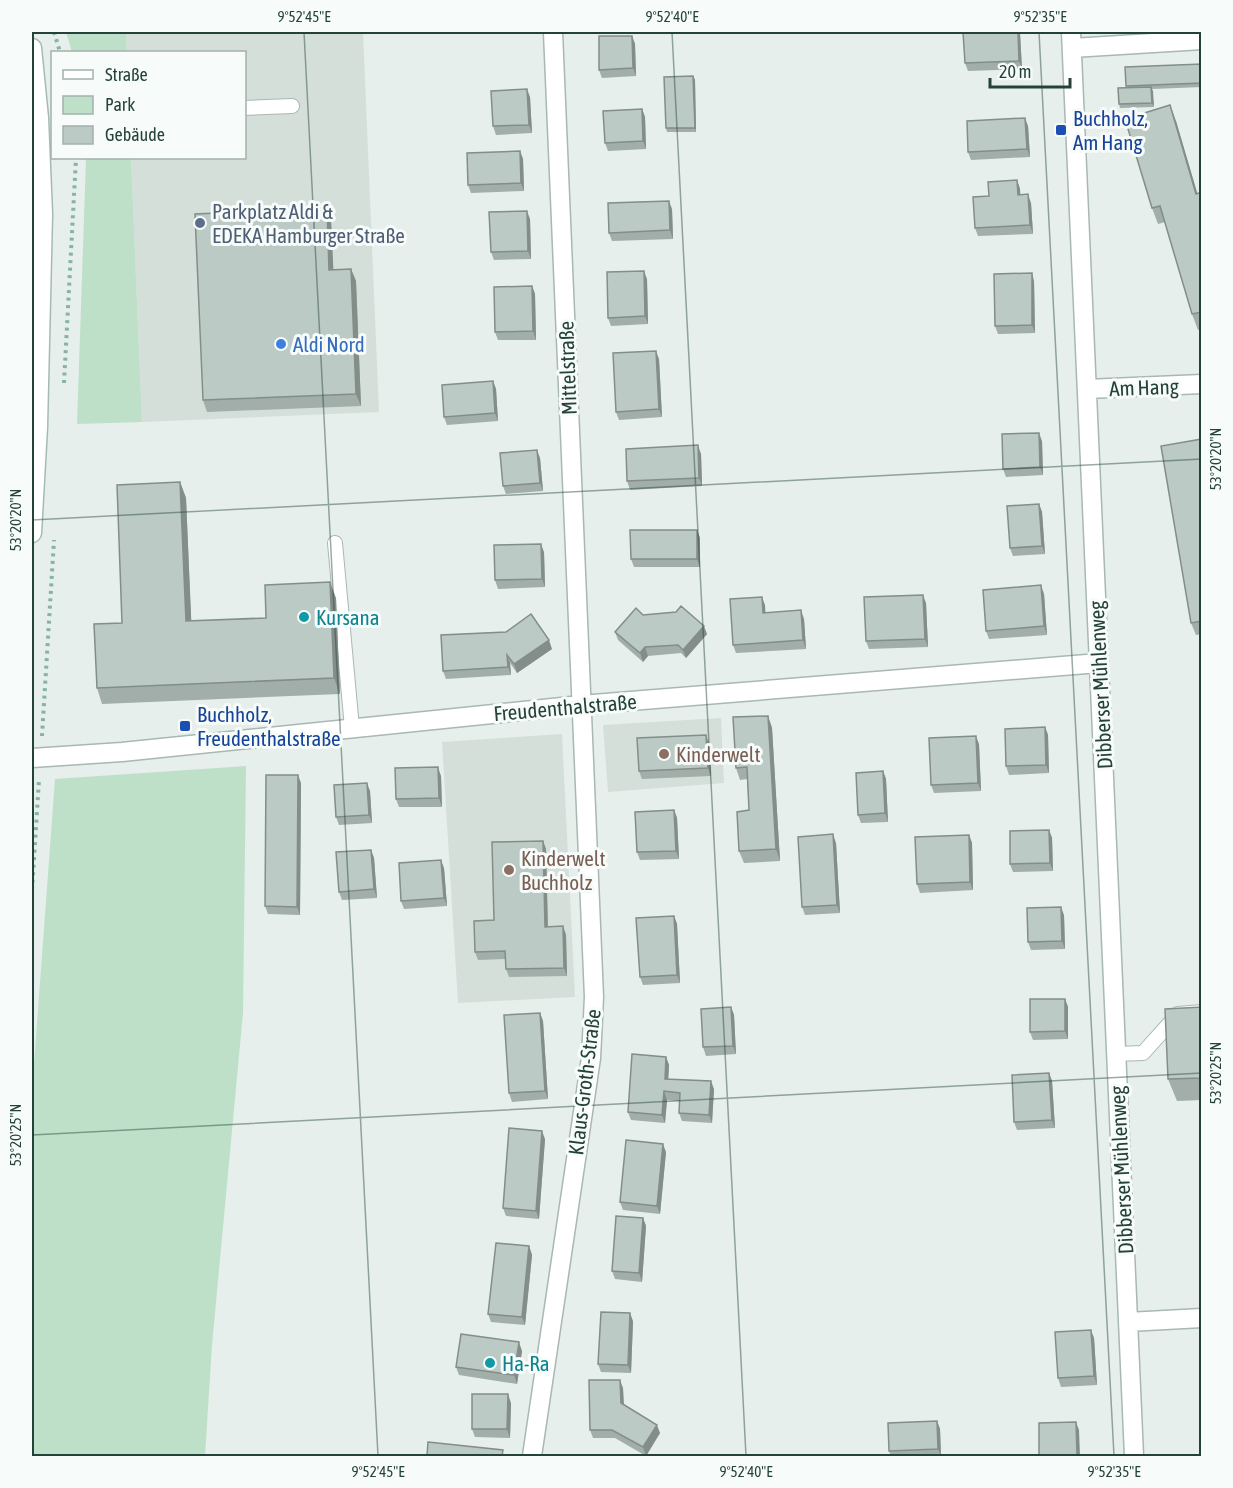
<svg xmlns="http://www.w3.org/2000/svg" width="1233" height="1488" font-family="'Asap Condensed',sans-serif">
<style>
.built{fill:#d4dfda}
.green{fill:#bfe0c8}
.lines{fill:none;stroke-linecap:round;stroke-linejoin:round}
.service-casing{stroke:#a8b8b2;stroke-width:16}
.minor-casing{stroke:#a8b8b2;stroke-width:21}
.secondary-casing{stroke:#a4bbb3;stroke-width:21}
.path{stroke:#86b3a5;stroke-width:4;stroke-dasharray:3 4.5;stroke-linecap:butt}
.service{stroke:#fff;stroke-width:14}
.minor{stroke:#fff;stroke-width:18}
.secondary{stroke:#fff;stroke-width:18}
.wall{fill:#a1aea9}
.shaded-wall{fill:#838d89}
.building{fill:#bbcac4;stroke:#838d89;stroke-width:1.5}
.ticks{fill:none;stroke:#24423a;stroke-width:1.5;stroke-opacity:0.45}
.transit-dot{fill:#1a4fb4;stroke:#f7fbf9;stroke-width:2}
.service-dot{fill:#5c6f8a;stroke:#f7fbf9;stroke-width:2}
.shop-dot{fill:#3f7fe0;stroke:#f7fbf9;stroke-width:2}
.culture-dot{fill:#0f9aa8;stroke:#f7fbf9;stroke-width:2}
.education-dot{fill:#8d6e63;stroke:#f7fbf9;stroke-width:2}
.labels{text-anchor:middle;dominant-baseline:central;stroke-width:6;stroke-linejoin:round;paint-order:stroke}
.transit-label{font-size:21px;fill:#164399;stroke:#f7fbf9;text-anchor:start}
.service-label{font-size:21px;fill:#4e5e75;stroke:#f7fbf9;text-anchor:start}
.shop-label{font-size:21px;fill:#366cbe;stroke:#f7fbf9;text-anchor:start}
.street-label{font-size:21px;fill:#24423a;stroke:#f7fbf9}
.culture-label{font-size:21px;fill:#0d838f;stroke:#f7fbf9;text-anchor:start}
.education-label{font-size:21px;fill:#785e54;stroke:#f7fbf9;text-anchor:start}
.neatline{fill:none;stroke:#24423a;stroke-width:2}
.ticks-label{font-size:15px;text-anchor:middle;fill:#24423a}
</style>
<rect width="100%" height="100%" fill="#e6efeb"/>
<!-- built -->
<path class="built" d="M126,32H363L379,412L142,422L131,158H244V52H127Z
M721,718L724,783L608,792L603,725Z
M562,734L575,997L458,1003L442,742Z"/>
<!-- green -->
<path class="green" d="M66,32H126L127,52H72Z
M86,158H131L142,422L77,424Z
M246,766L243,1013L212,1345L205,1456H32V1091L55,779Z"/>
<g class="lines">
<!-- service casing -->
<g class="service-casing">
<path id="service" d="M244,108L292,106
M335,543L352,728
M1116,1054L1143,1053L1178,1014L1202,1012"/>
</g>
<!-- minor casing -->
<g class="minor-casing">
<path id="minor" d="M1071,32L1134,1456
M1072,48L1202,40
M1087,389L1202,384
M32,758L122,752L581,705L1099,663
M1128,1322L1202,1318
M532,1456L591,1058L594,997L553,32"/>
</g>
<!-- secondary casing -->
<g class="secondary-casing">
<path id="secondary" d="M32,48L39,118L43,214L38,427L32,533"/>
</g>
<!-- path -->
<path class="path" d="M54,32L60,52
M64,383L76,158
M42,736L54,540
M32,890L39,780"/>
<!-- service -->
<use href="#service" class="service"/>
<!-- minor -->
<use href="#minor" class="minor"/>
<!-- secondary -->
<use href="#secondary" class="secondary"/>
</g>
<!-- wall -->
<path class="wall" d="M963,32H1020L1022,69L968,71L965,63Z
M632,36L635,44L636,76L602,78L599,70Z
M1202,64V87L1152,89L1154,107L1120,108L1119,104L1127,88L1126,86Z
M693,76L695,80L696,132H667L666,128Z
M530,97L532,133L496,135L493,126Z
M642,109L645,117L646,149L608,151L605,143Z
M1176,121L1197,194L1202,192V329L1198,330L1192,314L1165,222L1158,224L1152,208Z
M1028,126L1030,157L971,160L968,152Z
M520,151L523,159L524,191L471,193L468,185Z
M1017,180L1020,189V195L1031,203L1033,234L978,236L975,228L989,196Z
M327,208L331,220L333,270L351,269L356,281L361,406L207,412L203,400Z
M672,209L673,239L612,241L609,233Z
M530,219L531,259L494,260L491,252Z
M647,279L648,324L611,326L608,318Z
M1034,281L1035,333L998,334L995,326Z
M532,286L535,294L536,340H498L495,332Z
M659,359L662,417L619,420L616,412Z
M493,381L496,389L498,421L447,425L444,417Z
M1202,439V634L1196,635L1191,623Z
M1042,441L1043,475L1006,477L1003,469Z
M701,454L702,486L630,490L627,481Z
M540,458L543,491L506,494L503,486Z
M180,482L186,498L191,621L266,618L336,598L340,694L102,704L97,688Z
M1039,504L1042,512L1045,554L1013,556L1010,548Z
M697,530L700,538V567H634L631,559Z
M544,552L545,587L498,589L495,580Z
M1044,594L1047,635L989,639L986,631Z
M926,603L928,647L869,649L866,641Z
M765,605V613L804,619L806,649L736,653L733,645Z
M615,632L707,634L686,658L681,653L648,656L643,662L618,640Z
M441,635L552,649L517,673L510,663L511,675L446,679L443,671Z
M768,716L772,728L780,861L744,863L739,851L749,810L747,779L740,780L736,768Z
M1045,727L1048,735L1049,773L1009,775L1006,766Z
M709,743L711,776L642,779L639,771Z
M979,744L981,791L934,793L931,785Z
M883,771L886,779L888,822L861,823L858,815Z
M441,776L442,807H399L396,799Z
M301,783L300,915L268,914L265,906Z
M370,791L372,823L339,825L336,817Z
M674,810L677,818L679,859L640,860L637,852Z
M1049,830L1052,838L1053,871L1013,872L1010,864Z
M969,835L972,843L973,890L920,893L917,884Z
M543,841L546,849L548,927L563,926L566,935L567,976L509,977L506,969L505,959L478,960L475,952L494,920Z
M836,843L840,913L805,915L802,907Z
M371,850L374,858L377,898L342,900L339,892Z
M444,868L447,906L404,909L401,901Z
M1064,915L1065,949L1031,950L1028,942Z
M674,916L677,924L680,983L643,985L640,977Z
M1065,999L1068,1007V1039L1033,1040L1030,1032Z
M731,1007L734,1015L736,1054L706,1056L703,1047Z
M1202,1007V1100L1177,1101L1168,1079Z
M540,1013L543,1021L548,1099L512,1102L509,1093Z
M666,1057L669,1065L668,1079L714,1089L712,1123L682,1121L679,1113V1101L667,1100L665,1123L631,1120L628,1112Z
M1049,1073L1052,1081L1055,1128L1017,1130L1014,1122Z
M545,1139L539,1219L506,1216L503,1208Z
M666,1152L660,1214L623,1210L620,1202Z
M643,1218L646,1226L642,1282L615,1279L612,1271Z
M529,1246L532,1255L525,1325L491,1322L488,1314Z
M633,1321L631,1373L601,1372L598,1364Z
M1094,1338L1097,1385L1061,1387L1058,1378Z
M522,1351L517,1384L459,1375L456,1367Z
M623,1388L624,1405L660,1433L646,1456L615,1438H593L590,1430Z
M511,1403L510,1438L475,1437L472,1429Z
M937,1421L940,1429L941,1456H891L889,1451Z"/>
<!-- shaded-wall -->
<path class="shaded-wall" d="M1018,32H1020V34L1022,69L1019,61Z
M632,36L635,44L636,76L633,68Z
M693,76L695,80L696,132L695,128Z
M1151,87L1153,91L1154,107L1152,103Z
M527,89L530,97L532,133L529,125Z
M1170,105L1176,121L1202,209L1196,194Z
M642,109L645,117L646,149L643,141Z
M1025,118L1028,126L1030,157L1027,149Z
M520,151L523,159L524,191L521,183Z
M1017,180L1020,189L1021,203L1018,195Z
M1028,194L1031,203L1033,234L1030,225Z
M669,201L672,209L673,239L670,230Z
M327,208L331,220L334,282L329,270Z
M527,211L530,219L531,259L528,251Z
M351,269L356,281L361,406L356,394Z
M644,271L647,279L648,324L645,316Z
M1032,273L1034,281L1035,333L1032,325Z
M532,286L535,294L536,340L533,331Z
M656,351L659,359L662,417L659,409Z
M493,381L496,389L498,421L495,413Z
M1039,433L1042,441L1043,475L1040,467Z
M698,445L701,454L702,486L699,478Z
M537,450L540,458L543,491L540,483Z
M180,482L186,498L192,637L186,621Z
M1039,504L1042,512L1045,554L1042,546Z
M697,530L700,538V567L697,559Z
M541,544L544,552L545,587L542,579Z
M330,582L336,598L340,694L334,678Z
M1041,585L1044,594L1047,635L1044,626Z
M923,595L926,603L928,647L925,639Z
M762,597L765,605L766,621L763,613Z
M801,610L804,619L806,649L803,640Z
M704,626L707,634L686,658L683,650Z
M549,640L552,649L517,673L514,664Z
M645,647L648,656L643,662L640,653Z
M507,655L510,663L511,675L508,667Z
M768,716L772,728L780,861L776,849Z
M1045,727L1048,735L1049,773L1046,765Z
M706,735L709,743L711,776L708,768Z
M976,736L979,744L981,791L978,783Z
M438,767L441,776L442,807L439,798Z
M883,771L886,779L888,822L885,813Z
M298,775L301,783L300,915L297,907Z
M367,783L370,791L372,823L369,815Z
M674,810L677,818L679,859L676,851Z
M1049,830L1052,838L1053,871L1050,863Z
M833,834L836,843L840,913L837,905Z
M969,835L972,843L973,890L970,882Z
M543,841L546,849L548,935L545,927Z
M371,850L374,858L377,898L374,889Z
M441,860L444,868L447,906L444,898Z
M1061,907L1064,915L1065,949L1062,941Z
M674,916L677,924L680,983L677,975Z
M563,926L566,935L567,976L564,968Z
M1065,999L1068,1007V1039L1065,1031Z
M731,1007L734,1015L736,1054L733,1046Z
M540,1013L543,1021L548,1099L545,1091Z
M666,1057L669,1065L668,1087L665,1079Z
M1049,1073L1052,1081L1055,1128L1052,1120Z
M711,1081L714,1089L712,1123L709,1115Z
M664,1091L667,1100L665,1123L662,1115Z
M542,1131L545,1139L539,1219L536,1211Z
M663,1144L666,1152L660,1214L657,1206Z
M643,1218L646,1226L642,1282L639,1273Z
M529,1246L532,1255L525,1325L522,1317Z
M630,1313L633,1321L631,1373L628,1365Z
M1091,1330L1094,1338L1097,1385L1094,1376Z
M519,1342L522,1351L517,1384L514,1375Z
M620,1380L623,1388L624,1412L621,1403Z
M508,1394L511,1403L510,1438L507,1429Z
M937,1421L940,1429L941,1456L938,1449Z
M1076,1422L1079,1430L1080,1456H1077Z
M657,1425L660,1433L646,1456L643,1447Z"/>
<!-- building -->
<path class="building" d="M963,32H1018L1019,61L965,63Z
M599,36H632L633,68L599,70Z
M1202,64V83L1126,86L1125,67Z
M693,76L695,128H666L664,77Z
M1151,87L1152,103L1119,104L1118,88Z
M527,89L529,125L493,126L491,91Z
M1170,105L1196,194L1202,192V312L1192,314L1160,206L1152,208L1125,119Z
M642,109L643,141L605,143L603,111Z
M1025,118L1027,149L968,152L967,121Z
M520,151L521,183L468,185L467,153Z
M1017,180L1018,195L1028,194L1030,225L975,228L973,197L989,196L988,182Z
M669,201L670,230L609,233L608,203Z
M327,208L329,270L351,269L356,394L203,400L195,214Z
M527,211L528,251L491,252L489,212Z
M644,271L645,316L608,318L607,272Z
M1032,273V325L995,326L994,274Z
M532,286L533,331L495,332L494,287Z
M656,351L659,409L616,412L613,353Z
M493,381L495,413L444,417L442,385Z
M1039,433L1040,467L1003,469L1002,434Z
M1202,439V621L1191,623L1161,446Z
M698,445L699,478L627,481L626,449Z
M537,450L540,483L503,486L500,453Z
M180,482L186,621L266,618L265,585L330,582L334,678L97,688L94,624L122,623L117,485Z
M1039,504L1042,546L1010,548L1007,506Z
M630,530H697V559H631Z
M541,544L542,579L495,580L494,545Z
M1041,585L1044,626L986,631L983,590Z
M923,595L925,639L866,641L864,597Z
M762,597L763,613L801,610L803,640L733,645L730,599Z
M681,606L704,626L683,650L678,645L645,647L640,653L615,632L636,608L643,615L676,612Z
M531,614L549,640L514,664L507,655L508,667L443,671L441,635L506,632Z
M768,716L776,849L739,851L737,812L749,810L747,767L736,768L733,717Z
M1045,727L1046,765L1006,766L1005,729Z
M706,735L708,768L639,771L637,738Z
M976,736L978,783L931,785L929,738Z
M438,767L439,798L396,799L395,768Z
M883,771L885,813L858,815L856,773Z
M266,775H298L297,907L265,906Z
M367,783L369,815L336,817L334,785Z
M674,810L676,851L637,852L635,812Z
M1049,830L1050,863L1010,864V831Z
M833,834L837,905L802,907L798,837Z
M969,835L970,882L917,884L915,837Z
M543,841L545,927L563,926L564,968L506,969L505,951L475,952L474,921L494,920L492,842Z
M371,850L374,889L339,892L336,852Z
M441,860L444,898L401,901L399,863Z
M1061,907L1062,941L1028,942L1027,908Z
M674,916L677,975L640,977L636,918Z
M1030,999H1065V1031L1030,1032Z
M731,1007L733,1046L703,1047L701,1009Z
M1202,1007V1078L1168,1079L1165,1009Z
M540,1013L545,1091L509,1093L504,1015Z
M632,1054L666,1057L665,1079L711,1081L709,1115L679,1113L680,1093L664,1091L662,1115L628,1112Z
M1049,1073L1052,1120L1014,1122L1012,1075Z
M509,1128L542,1131L536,1211L503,1208Z
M626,1140L663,1144L657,1206L620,1202Z
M616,1216L643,1218L639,1273L612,1271Z
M496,1243L529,1246L522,1317L488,1314Z
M601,1312L630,1313L628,1365L598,1364Z
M1091,1330L1094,1376L1058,1378L1055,1332Z
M461,1334L519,1342L514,1375L456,1367Z
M589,1380H620L621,1403L657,1425L643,1447L612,1430H590Z
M472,1394H508L507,1429H472Z
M937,1421L938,1449L889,1451L888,1423Z
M1076,1422L1077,1456H1039V1423Z
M428,1442L503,1450L502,1456H427Z"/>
<!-- ticks -->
<path class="ticks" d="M304,32L378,1456M672,32L746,1456M1039,32L1114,1456M32,520L1202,459M32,1135L1202,1073"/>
<!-- markers -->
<g class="transit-dot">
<rect x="1055" y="124" width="12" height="12" rx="3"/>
<rect x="179" y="720" width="12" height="12" rx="3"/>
</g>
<circle class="service-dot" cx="200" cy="223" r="6"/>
<circle class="shop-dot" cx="281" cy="344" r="6"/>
<g class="culture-dot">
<circle cx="304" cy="617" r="6"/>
<circle cx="490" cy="1363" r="6"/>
</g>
<g class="education-dot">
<circle cx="664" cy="754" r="6"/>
<circle cx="509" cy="870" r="6"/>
</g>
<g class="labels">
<!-- transit labels -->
<g class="transit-label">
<text x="1073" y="118">Buchholz,<tspan x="1073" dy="24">Am Hang</tspan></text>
<text x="197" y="714">Buchholz,<tspan x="197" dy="24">Freudenthalstraße</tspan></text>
</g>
<!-- service labels -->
<g class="service-label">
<text x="212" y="211">Parkplatz Aldi &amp;<tspan x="212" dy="24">EDEKA Hamburger Straße</tspan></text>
</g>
<!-- shop labels -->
<g class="shop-label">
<text x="293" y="344">Aldi Nord</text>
</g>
<!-- street labels -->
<g class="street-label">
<text transform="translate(567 368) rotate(-92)">Mittelstraße</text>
<text transform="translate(1144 387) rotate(-2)">Am Hang</text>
<text transform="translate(1100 685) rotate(-93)">Dibberser Mühlenweg</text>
<text transform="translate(565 707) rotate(-5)">Freudenthalstraße</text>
<text transform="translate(584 1082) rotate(-83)">Klaus-Groth-Straße</text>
<text transform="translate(1121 1170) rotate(-93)">Dibberser Mühlenweg</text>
</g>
<!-- culture labels -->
<g class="culture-label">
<text x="316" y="617">Kursana</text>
<text x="502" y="1363">Ha-Ra</text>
</g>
<!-- education labels -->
<g class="education-label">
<text x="676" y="754">Kinderwelt</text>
<text x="521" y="858">Kinderwelt<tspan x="521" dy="24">Buchholz</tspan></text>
</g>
</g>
<!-- border -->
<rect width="1233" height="1488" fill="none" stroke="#f7fbf9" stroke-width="66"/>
<!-- legend -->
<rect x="51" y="51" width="195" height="108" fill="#f7fbf9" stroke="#a3b1ad" stroke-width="1.5"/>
<rect x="63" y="70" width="30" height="9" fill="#ffffff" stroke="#a3b1ad" stroke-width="1.5"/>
<text x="105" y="81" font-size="18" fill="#24423a">Straße</text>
<rect x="63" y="96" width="30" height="18" fill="#bfe0c8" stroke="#a3b1ad" stroke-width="1.5"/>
<text x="105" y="111" font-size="18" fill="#24423a">Park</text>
<rect x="63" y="126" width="30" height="18" fill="#bbcac4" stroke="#a3b1ad" stroke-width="1.5"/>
<text x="105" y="141" font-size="18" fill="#24423a">Gebäude</text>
<!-- scale -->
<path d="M990 78v9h80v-9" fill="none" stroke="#24423a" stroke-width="3"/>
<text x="999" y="78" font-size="18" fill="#24423a" stroke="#f7fbf9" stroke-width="4.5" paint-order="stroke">20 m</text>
<rect x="33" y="33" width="1167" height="1422" class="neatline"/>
<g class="ticks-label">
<text x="304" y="22">9°52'45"E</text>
<text x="672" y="22">9°52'40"E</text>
<text x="1040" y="22">9°52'35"E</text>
<text transform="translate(1216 459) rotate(-90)" y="5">53°20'20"N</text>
<text transform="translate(16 520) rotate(-90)" y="5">53°20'20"N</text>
<text transform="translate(1216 1073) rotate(-90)" y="5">53°20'25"N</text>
<text transform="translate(16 1135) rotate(-90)" y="5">53°20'25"N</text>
<text x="378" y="1477">9°52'45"E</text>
<text x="746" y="1477">9°52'40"E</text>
<text x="1114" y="1477">9°52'35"E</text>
</g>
</svg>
